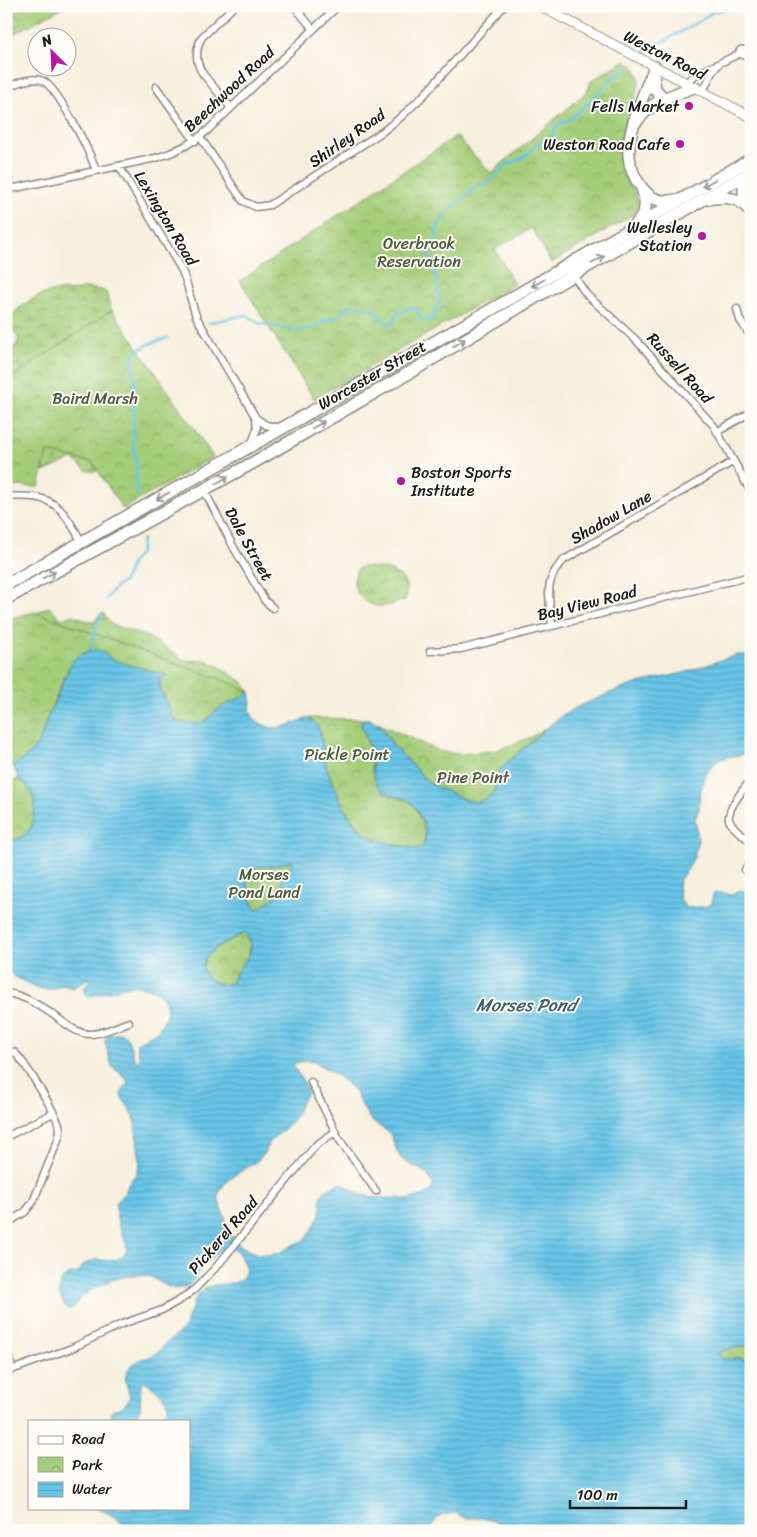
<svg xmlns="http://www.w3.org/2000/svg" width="757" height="1537" font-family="Sriracha,sans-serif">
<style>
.wetland{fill:url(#wetland-marsh);stroke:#60754b}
.park{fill:url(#park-crowns);stroke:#60754b}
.pitch{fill:#a5ce7a;stroke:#60754b}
.water{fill:url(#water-rules);stroke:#427081;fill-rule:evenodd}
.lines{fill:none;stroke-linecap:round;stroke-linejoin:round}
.stream{stroke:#68c4e6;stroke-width:2.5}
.street-casing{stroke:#8a867c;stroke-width:9}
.secondary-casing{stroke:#8a867c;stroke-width:11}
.highway-casing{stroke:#8a867c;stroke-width:14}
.street{stroke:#fff;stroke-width:6}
.secondary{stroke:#fff;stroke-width:9}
.highway{stroke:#fff;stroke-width:11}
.oneway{stroke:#999}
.poi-dot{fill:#b5179e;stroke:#fdfcf7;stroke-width:2}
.labels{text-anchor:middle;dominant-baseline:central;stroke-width:4;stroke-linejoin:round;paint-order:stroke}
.street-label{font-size:16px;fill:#1c1c1c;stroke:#fdfcf7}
.poi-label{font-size:16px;fill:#1c1c1c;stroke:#fdfcf7;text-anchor:end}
.park-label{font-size:16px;fill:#4c5a3d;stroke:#fdfcf7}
.water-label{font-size:18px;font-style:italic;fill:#3a5f6d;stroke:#fdfcf7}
</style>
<defs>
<pattern id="wetland-marsh" width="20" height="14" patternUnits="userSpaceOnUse" patternTransform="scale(1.25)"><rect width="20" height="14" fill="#a5ce7a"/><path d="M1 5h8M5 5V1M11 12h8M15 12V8" fill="none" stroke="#8db069"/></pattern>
<pattern id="park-crowns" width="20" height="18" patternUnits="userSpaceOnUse" patternTransform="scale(1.25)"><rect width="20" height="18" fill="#a5ce7a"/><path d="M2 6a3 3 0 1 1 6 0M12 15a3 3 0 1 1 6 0" fill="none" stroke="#8db069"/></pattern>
<pattern id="water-rules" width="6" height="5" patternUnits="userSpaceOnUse" patternTransform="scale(1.25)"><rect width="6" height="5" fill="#68c4e6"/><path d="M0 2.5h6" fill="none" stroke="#5aa8c5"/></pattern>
</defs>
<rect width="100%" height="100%" fill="#fdfcf7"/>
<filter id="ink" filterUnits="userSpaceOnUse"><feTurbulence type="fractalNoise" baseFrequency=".02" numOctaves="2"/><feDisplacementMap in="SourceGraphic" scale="10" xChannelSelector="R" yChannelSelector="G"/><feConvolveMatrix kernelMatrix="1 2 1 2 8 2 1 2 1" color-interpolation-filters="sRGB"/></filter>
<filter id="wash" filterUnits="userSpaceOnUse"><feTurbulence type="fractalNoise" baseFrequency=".0096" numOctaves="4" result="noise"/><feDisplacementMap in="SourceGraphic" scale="20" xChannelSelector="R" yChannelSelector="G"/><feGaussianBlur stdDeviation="1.12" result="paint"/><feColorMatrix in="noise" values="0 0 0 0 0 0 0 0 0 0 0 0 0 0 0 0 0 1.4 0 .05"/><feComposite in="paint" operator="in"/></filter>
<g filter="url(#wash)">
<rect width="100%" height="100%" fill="#f7efdd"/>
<!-- wetland -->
<path class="wetland" d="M84,288L101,290L106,292L113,316L107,468C99,470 88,475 82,467C78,463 77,461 72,459L43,472L33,474L6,470V352L13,350L18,341V336C10,330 11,325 12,315C24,302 43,291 61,291C69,290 77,292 84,288Z
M362,567C383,567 414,571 405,600C396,603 386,607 377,606C365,604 354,593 354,581C354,577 356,573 357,569Z
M49,607L62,619L73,615L87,621H96L98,616L103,613L110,623L115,626L148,637L186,661L205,660L220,667L244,683L250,692L241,698L6,650C17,636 32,610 49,607Z"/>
<!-- park -->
<path class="park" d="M6,6H65L6,38Z
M626,60C633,65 638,70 639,78C640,94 623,123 620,142C619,153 620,165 625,176C631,189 644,200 634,214L551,263L532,228L495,249L514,284L314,399L240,281L456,136L491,173L587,92L591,81Z
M112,310L184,414L213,457L123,509L92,462L47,452L39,487L11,486L6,479V381Z
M35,612L236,685L250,692L212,714L205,721L200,724H179L174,720L171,715L168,705L160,689V680L167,675L111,660L102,651C94,651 86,650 79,656C67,665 53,707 45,723C42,744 30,756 13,766L6,750V619Z
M308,718L363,719L361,723L370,750L372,772L384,793L409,801L415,807L426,832L423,847L417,849L380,841L366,834L356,824L344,808L329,774L324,757L321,733Z
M377,723L441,752L459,754L494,751L529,738L545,729L501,768L494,792L484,800L477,802L465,800L429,783L393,745L382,729Z
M19,778C20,780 22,781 24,783C30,787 34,797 35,804C36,817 32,832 20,838C16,840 16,841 12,839C12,839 7,835 6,834V785Z
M292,861L291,868L284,876L278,895L263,906L257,909L253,907L247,883L249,872L258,867L274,866Z
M245,933C259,950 241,968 232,983C219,990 199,977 204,962C209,948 233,939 245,933Z
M751,1345V1360L739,1358L722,1359L718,1355L719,1353L726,1350Z"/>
<!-- pitch -->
<path class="pitch" d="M6,6H10L21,24L6,32Z"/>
<!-- water -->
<path class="water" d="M92,650H98L102,651L112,660L168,675C151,681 163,692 167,703C173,718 171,724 189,723C193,723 197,724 201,723C206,722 209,717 213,713C223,704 239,700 250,692C253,700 248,708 252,715C253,719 256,721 260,723C277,734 291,723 308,718C324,725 321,743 324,758C330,780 348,824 367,835C375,840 384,842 393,844C403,846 413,851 423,847C424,842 426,836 425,831C424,823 417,806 409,801C397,795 387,798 378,786C370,775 374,761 370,749C367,740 363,732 361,723L363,719H370L382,728L393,745L429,783L465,800L477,802L484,800L494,792L496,786L497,774L501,768L545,729L563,715L575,708L617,690L643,682L687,672L736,655H744L751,656V753L728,757L719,760L713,765L708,771L702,785L699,798V809L695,819L698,840L694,857L687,870L680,879L678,886L680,899L686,908C696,906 703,909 711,904L713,894C719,891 724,893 730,895L740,891H751V1345L726,1350L719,1353L718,1355L723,1359L739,1358L751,1360V1531H525L520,1520L508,1527C503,1524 486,1518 480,1518C468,1517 467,1521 456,1513C441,1514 436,1516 430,1531H128C121,1519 109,1513 96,1508H189V1421H157C160,1417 167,1412 168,1408C169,1399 153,1386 146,1382L141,1384L140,1410L131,1421H112L111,1412L113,1409C122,1409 127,1404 130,1396C127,1387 123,1379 128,1370C135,1358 147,1360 157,1353C160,1351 162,1348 164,1345C170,1340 177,1336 182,1330C193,1317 189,1298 206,1288C219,1280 243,1291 246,1268L238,1252L228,1246C218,1251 208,1260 201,1268C196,1274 194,1283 187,1286C167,1295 160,1277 144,1275C121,1273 84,1289 73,1308L68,1309C59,1301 59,1292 60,1281C65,1277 69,1273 75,1274L80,1271L83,1265L97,1259C107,1262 128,1262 127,1245C126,1242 123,1238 122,1234C118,1225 116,1214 116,1203L125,1192L129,1183L137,1173L140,1161L134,1116L130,1109L122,1098L121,1094L128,1082L124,1076L112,1067L105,1042L108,1035L121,1033L126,1036L129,1042L135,1060L138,1062C142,1056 136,1049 137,1043C145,1038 154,1035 160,1027C177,1005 160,986 135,986C120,986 105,994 89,996C82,992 84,987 89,982V979H87L73,988L62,985L54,989H41L13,976L6,966V834L11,839L15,840L24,836L31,828L34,815L35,805L32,794L26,784L20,781L13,766C30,756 42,744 45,723L72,662C77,655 84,653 92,650ZM292,861L291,868L284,876L277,895L263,906L257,909L253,907L247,883L249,872L258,867L274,866ZM245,933C263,954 235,965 232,982C219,990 199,977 204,962C209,948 233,939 245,933ZM307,1060L314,1061C326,1069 345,1079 354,1091C360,1100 364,1111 371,1120C376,1126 385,1128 390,1134C394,1140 395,1149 399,1155C408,1170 429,1165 433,1187L431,1191L424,1195L407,1200L397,1198H380L361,1195L343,1184C334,1184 323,1189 321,1198C320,1204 322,1209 320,1214C317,1224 309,1234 303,1241C293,1243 286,1251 275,1254C260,1258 240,1249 232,1236C228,1230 227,1224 225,1218C222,1208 215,1198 221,1189C230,1173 248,1170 260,1158C265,1154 266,1147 270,1142C277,1134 286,1129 292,1121C299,1112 299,1102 307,1094C307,1082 297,1075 293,1064Z"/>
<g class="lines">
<!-- stream -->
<path class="stream" d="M645,52L700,21L712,12L728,9L731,6
M209,323L244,315L249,316L258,323L297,331L313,328L326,320L338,317L342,315L347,306C352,304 369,307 374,310C384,318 389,336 397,314C415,309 410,300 423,321L430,320L433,317L440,301L437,287V279L428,251L437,237V230L439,224L447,212L461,201L475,187L486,184L499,174L503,167L524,157L539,143L553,136L555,126L570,119L596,96L608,82L628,67
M137,494L136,461L133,442L135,383L132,356C141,346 155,341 168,338
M106,599L113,590L125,580L131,564L140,553L142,539
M92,650V639L101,614"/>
</g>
</g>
<g filter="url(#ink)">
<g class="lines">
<!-- street casing -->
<g class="street-casing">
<path id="street" d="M294,6L313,29
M687,84L691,78L697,74L751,48
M156,87L195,141
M6,88C17,83 32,76 43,81C58,88 91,154 96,171
M703,92L712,72L718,65
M231,108L203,74C195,62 195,50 202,37L234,6
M200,137L243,201L256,207L270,205L382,132L401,117L425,94L504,6
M119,166L181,269C189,284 190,302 197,318L256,418L266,425L280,428
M6,172L12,189
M6,190L156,158C176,152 192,144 208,130L338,6
M573,275L587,295L636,340L714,426L751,492
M737,309L740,320L751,337
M717,432L751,412
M252,443L257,429L256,419
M204,490L234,548L265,601L273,608
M6,496C15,497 24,496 33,497C61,500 69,521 82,542
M552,626C550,599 542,581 564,560L734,461
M430,651L461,649L751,576
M751,781C744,787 727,810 729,819C731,828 744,835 751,842
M745,870L751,862
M6,993C24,995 40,1006 55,1016C66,1024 78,1035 92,1034C105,1033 117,1026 129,1022
M6,1051L14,1052C24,1060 57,1115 60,1128C60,1132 59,1136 58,1140L33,1202L25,1212L6,1224
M311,1082L339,1139L376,1191
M6,1137L53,1113
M6,1346L12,1370
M6,1372L72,1348L122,1324L162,1310L180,1300L195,1289L218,1265L316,1145L335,1132"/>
</g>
<!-- secondary casing -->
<g class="secondary-casing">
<path id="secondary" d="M540,6L751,117"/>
</g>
<!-- highway casing -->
<g class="highway-casing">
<path id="highway" d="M742,52L751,55
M655,67C647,85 640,102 634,122C627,147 625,166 642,188C651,200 662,203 676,200
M653,72L655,89L663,98
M636,122C652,101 669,96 694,87
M708,199C719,197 732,196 742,203C745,205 748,209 751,212
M744,204V187L751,174
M637,223C647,213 647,201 642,189
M6,585L494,308L751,159
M6,599L258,460L414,370L573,275L751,172"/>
</g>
<!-- street -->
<use href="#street" class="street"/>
<!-- secondary -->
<use href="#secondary" class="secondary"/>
<!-- highway -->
<use href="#highway" class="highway"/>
</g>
<!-- one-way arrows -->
<defs><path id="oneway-shaft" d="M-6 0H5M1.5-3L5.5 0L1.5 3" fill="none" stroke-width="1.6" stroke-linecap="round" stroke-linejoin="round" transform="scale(1.25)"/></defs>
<g class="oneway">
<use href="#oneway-shaft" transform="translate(709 183) rotate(150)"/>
<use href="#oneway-shaft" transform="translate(598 260) rotate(-30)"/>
<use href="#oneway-shaft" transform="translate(538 283) rotate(150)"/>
<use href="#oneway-shaft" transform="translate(459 343) rotate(-31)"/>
<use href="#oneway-shaft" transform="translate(318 425) rotate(-30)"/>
<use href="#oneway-shaft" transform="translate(222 480) rotate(-30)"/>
<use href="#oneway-shaft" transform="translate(163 496) rotate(150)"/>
<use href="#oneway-shaft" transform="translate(49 575) rotate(-29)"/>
</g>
</g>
<!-- markers -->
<g class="poi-dot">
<circle cx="689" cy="106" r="5"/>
<circle cx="680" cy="144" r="5"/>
<circle cx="702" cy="236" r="5"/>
<circle cx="401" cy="481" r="5"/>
</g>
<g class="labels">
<!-- street labels -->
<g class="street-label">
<text transform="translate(665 55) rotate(27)">Weston Road</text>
<text transform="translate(229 89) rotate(-43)">Beechwood Road</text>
<text transform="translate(347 138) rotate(-35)">Shirley Road</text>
<text transform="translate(166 218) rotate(59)">Lexington Road</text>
<text transform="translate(680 368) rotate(48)">Russell Road</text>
<text transform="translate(372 375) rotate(-30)">Worcester Street</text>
<text transform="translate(611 517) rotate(-30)">Shadow Lane</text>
<text transform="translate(249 544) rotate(61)">Dale Street</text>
<text transform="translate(587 603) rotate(-14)">Bay View Road</text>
<text transform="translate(223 1235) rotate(-49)">Pickerel Road</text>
</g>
<!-- poi labels -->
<g class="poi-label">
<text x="679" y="106">Fells Market</text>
<text x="670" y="144">Weston Road Cafe</text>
<text x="692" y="227">Wellesley<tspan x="692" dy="18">Station</tspan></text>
<text x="411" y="472" text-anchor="start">Boston Sports<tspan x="411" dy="18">Institute</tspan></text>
</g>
<!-- park labels -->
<g class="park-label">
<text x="419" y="243">Overbrook<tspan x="419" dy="18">Reservation</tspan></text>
<text x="95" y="398">Baird Marsh</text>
<text x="347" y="754">Pickle Point</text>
<text x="473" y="777">Pine Point</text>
<text x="264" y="874">Morses<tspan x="264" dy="18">Pond Land</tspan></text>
</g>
<!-- water labels -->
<g class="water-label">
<text x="526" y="1005">Morses Pond</text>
</g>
</g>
<!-- margin -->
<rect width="757" height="1537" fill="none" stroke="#fdfcf7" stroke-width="25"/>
<!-- legend -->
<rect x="28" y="1420" width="162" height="90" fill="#fdfcf7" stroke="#a3a29f"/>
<rect x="38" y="1436" width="25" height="8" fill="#ffffff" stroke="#a3a29f"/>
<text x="72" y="1444" font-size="15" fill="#1c1c1c">Road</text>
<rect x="38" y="1457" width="25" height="15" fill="url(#park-crowns)" stroke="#a3a29f"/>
<text x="72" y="1470" font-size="15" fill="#1c1c1c">Park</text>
<rect x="38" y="1482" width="25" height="15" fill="url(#water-rules)" stroke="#a3a29f"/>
<text x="72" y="1494" font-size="15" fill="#1c1c1c">Water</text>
<!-- north arrow -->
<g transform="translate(52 52) rotate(336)"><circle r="24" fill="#fdfcf7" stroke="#a3a29f"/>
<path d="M0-4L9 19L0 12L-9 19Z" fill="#b5179e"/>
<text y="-8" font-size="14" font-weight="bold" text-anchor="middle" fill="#1c1c1c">N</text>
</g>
<!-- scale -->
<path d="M570 1500v8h116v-8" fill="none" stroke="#1c1c1c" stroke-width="2.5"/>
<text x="577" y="1500" font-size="15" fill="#1c1c1c" stroke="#fdfcf7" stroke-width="4" paint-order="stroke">100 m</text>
</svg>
